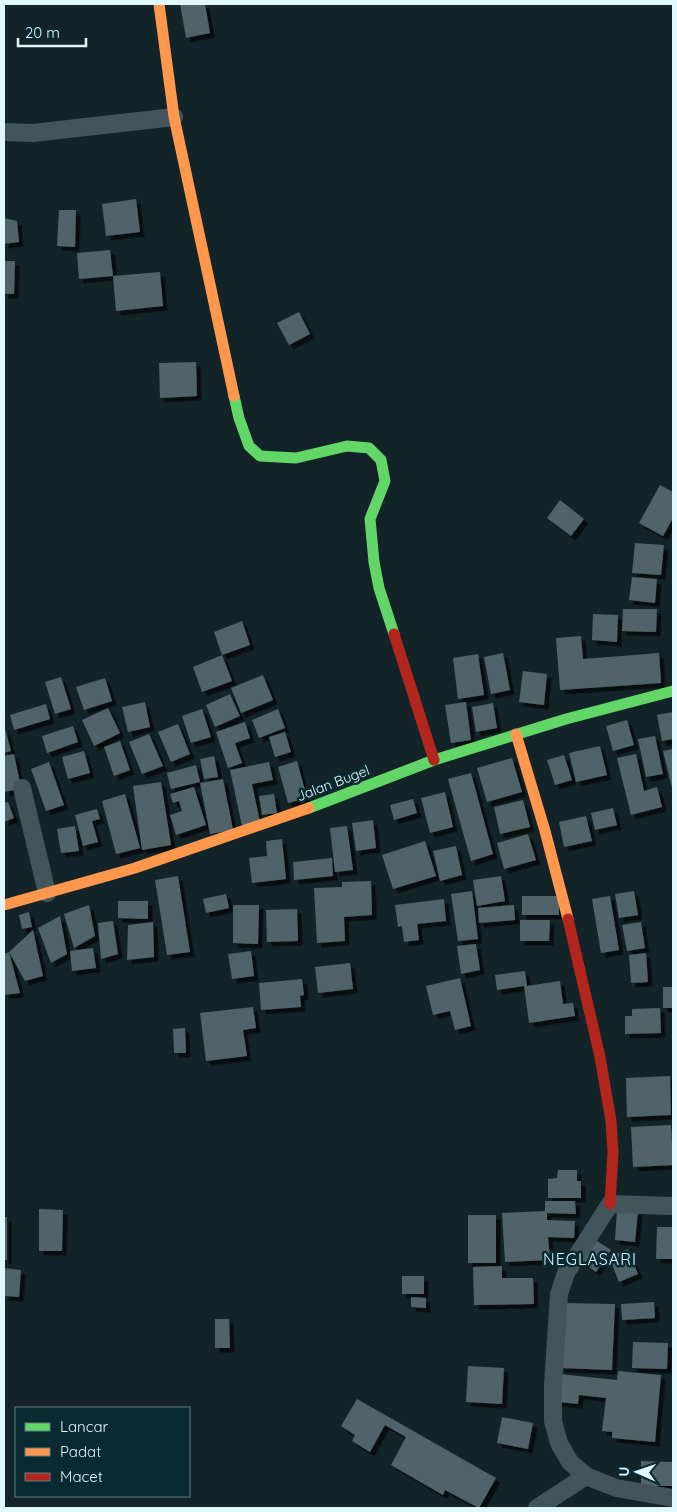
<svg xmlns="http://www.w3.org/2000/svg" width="677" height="1512" font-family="Quicksand,sans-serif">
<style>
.building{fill:#506367;filter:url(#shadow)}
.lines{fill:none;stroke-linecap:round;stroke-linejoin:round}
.street{stroke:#41555a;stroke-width:18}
.fast{stroke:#63d668;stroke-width:11}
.slow{stroke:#ff974d;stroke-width:11}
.jam{stroke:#b3261e;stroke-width:11}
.labels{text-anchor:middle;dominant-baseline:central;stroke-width:5;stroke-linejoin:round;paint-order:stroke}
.street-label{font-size:14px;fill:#e0f7fd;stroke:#0a2a31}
.quarter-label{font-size:16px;letter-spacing:1px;fill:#e0f7fd;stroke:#0a2a31}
</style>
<defs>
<filter id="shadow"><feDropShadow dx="4.5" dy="4.5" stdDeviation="0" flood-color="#0009"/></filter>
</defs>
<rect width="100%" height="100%" fill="#132428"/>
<!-- building -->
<path class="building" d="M180,4H205L210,33L186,38Z
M136,199L140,232L106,236L102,204Z
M59,210H76L75,247L57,246Z
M4,218L17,221L19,242L4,244Z
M110,250L113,276L79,279L77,253Z
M4,261H15L14,294H4Z
M160,272L163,306L116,311L113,276Z
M299,312L310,334L289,345L277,323Z
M196,362L197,396L160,398L159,363Z
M660,485L673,492V518L663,536L639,523Z
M560,500L584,519L571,536L547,518Z
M635,543L664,545L661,575L632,573Z
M632,577L657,579L655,603L629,600Z
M623,609H657L656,632L622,631Z
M593,614L618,615L617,642L592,640Z
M242,621L250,645L222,655L214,632Z
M581,636L583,659L659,653L661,683L560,690L556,638Z
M503,653L510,690L491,694L484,657Z
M478,654L484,695L458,699L453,658Z
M222,655L232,681L202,692L193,667Z
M523,671L547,674L544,705L519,702Z
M263,675L273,700L241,713L231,688Z
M61,677L71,709L55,714L45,682Z
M105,678L112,701L84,710L76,687Z
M230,694L240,716L215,727L206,705Z
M145,702L150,727L128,732L122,707Z
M466,702L471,740L451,743L445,705Z
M493,703L497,728L476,732L472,707Z
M46,704L50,719L14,730L10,715Z
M108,708L120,733L94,746L82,720Z
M202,709L211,737L191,743L182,716Z
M278,709L285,728L259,738L252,720Z
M673,712V739L662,741L657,715Z
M627,720L634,745L613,751L606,726Z
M245,722L250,738L235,743L242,763L228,768L216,732Z
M178,724L190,754L171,762L158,732Z
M4,725L11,751L4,753Z
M73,726L78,742L47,753L42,736Z
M285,732L291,752L275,757L269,737Z
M149,734L163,766L142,774L129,742Z
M655,736L663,774L646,777L638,739Z
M120,741L130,770L114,776L104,747Z
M600,746L607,775L576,782L569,753Z
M673,749V787L672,788L663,751Z
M84,751L90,773L68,779L62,757Z
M14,754L21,788L5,792L4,756Z
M636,754L644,791L657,787L662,807L631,815L617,758Z
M564,755L572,780L555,785L547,760Z
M214,756L218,777L204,779L200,759Z
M512,758L522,792L487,802L477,768Z
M297,761L307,798L288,803L278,767Z
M49,762L64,805L46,811L31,769Z
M269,762L273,780L252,784L260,822L242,826L230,770Z
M196,765L200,782L171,789L167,773Z
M471,773L493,854L471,861L448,779Z
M223,779L233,830L210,834L200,783Z
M161,782L171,845L142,850L133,786Z
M194,787L206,825L176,835L170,815L182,811L179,801L173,803L170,794Z
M445,792L453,827L430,833L421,798Z
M125,794L140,848L116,854L102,801Z
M274,794L277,813L262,815L259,796Z
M413,799L417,813L394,820L390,805Z
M523,800L530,827L500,834L494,807Z
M8,802L14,818L4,822V803Z
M613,808L617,825L595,830L591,813Z
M97,809L100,819L92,821L98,842L83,846L75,815Z
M586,816L592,841L564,847L559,822Z
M373,820L376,848L356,851L352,823Z
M75,826L79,851L61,853L57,829Z
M347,826L353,870L335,872L330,828Z
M528,834L536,860L504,869L497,843Z
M282,839L286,879L252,883L249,858L267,856L266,841Z
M425,841L436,876L393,889L382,855Z
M456,846L462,875L440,881L433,851Z
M332,858L333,876L294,880L293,862Z
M178,876L190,952L167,955L155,880Z
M501,876L505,901L477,906L473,880Z
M371,881L372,915L344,917L345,941L317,943L314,888L342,887V882Z
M472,891L478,939L458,941L451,894Z
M634,891L638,915L619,918L615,894Z
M226,894L229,908L206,913L203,899Z
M522,896H559V915H522Z
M610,896L619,950L601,953L592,899Z
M444,899L446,921L417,924L419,940L404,942L402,926L398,927L395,905Z
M118,901H148V919L118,918Z
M89,905L95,936L74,948L64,914Z
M233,905H259L258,944L233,943Z
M514,905L515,920L479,923L478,908Z
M297,909L298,941L267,942L266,910Z
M29,912L32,927L22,929L19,915Z
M60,916L67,954L51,963L38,928Z
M520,920H550L549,941H520Z
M113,921L118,954L101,959L98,923Z
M153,922L154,957L127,960L128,925Z
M641,922L645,948L627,951L622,925Z
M33,930L43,976L25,981L9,952Z
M476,944L480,970L461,974L457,946Z
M93,948L96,968L72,971L70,951Z
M251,951L254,976L232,979L228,954Z
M9,952L20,993L4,995V954Z
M646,953L648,982L631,983L629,955Z
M350,963L353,989L318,993L315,967Z
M525,971L527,986L560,981L563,1004L573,1003L575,1016L529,1023L524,986L497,990L495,975Z
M460,978L471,1026L455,1030L450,1011L433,1015L426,986Z
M302,979L304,995L300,996L301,1007L261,1010L259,983Z
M663,987H673V1008H663Z
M253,1007L256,1028L243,1030L247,1056L206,1061L200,1013Z
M660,1008L661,1033L625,1034V1016H632V1009Z
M185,1028L186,1053H174L173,1029Z
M670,1076L671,1115L627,1117L626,1078Z
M671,1125L673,1165L633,1167L631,1127Z
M558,1170H577V1181H581V1198H548V1179L557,1178Z
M545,1201H575L576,1214L547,1213V1220L575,1221L574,1238L548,1237L550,1260L505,1262L502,1213L545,1211Z
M39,1209L63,1210L62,1251H39Z
M617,1209L638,1211L635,1242L615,1240Z
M468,1215H496V1263H468Z
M4,1217H7V1260H4Z
M657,1227H673V1259H656Z
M597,1241L611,1250L596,1272L582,1262Z
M628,1249L638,1274L619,1282L609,1257Z
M502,1266V1278H533L534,1304L474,1305L473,1267Z
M4,1268L21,1270L19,1297L4,1296Z
M402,1276H424V1294H402Z
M411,1297L426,1298V1308L411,1307Z
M654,1302L655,1318L622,1320L621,1304Z
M562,1303L615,1304L612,1370L560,1368Z
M215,1319H229L230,1348H215Z
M633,1342L668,1343L667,1369L632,1368Z
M468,1366L504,1368L502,1404L466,1402Z
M618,1371L661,1375L655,1442L612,1438V1432L602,1431L606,1398L579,1395L578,1404L557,1402L559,1374L617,1380Z
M357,1399L496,1478L479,1508L445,1490L443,1495L391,1465L406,1437L385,1425L370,1452L352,1441L355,1435L341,1426Z
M502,1417L533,1423L528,1449L497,1443Z
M641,1461L673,1462V1486H641Z"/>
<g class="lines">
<!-- street -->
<path class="street" d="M4,132L33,133L174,117
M22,788L47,893
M673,1206L610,1204L566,1273L559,1294L553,1385V1421L559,1443L570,1462L586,1476L616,1488L673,1498
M537,1508L586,1476"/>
<!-- fast -->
<path class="fast" d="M234,396L239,418L249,446L260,456L296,458L347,446L369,448L381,460L385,481L370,519L374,562L379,588L394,634
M309,808L434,760L566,719L673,691"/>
<!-- slow -->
<path class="slow" d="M159,4L174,117L234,396
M516,734L545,831L568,919
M4,905L135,868L309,808"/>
<!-- jam -->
<path class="jam" d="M394,634L434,760
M568,919L600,1057L611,1121L613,1152L610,1204"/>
</g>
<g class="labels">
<!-- street labels -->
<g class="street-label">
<text transform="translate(333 783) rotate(-21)">Jalan Bugel</text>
</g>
<!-- quarter labels -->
<g class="quarter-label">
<text x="590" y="1259">NEGLASARI</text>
</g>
</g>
<!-- border -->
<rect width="677" height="1512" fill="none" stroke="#e0f7fd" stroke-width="10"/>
<!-- legend -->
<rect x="15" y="1407" width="175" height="90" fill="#0a2a31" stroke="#607c83"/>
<rect x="25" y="1423" width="25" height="8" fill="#63d668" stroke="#607c83"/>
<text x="60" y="1432" font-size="15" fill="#e0f7fd">Lancar</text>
<rect x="25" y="1448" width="25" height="8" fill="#ff974d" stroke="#607c83"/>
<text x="60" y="1457" font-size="15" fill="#e0f7fd">Padat</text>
<rect x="25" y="1473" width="25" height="8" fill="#b3261e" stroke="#607c83"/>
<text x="60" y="1482" font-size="15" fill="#e0f7fd">Macet</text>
<!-- north arrow -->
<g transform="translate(637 1472) rotate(272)" stroke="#0a2a31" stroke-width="4" paint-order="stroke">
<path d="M0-4L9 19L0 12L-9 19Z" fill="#e0f7fd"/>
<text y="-8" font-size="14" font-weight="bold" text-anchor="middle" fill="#e0f7fd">U</text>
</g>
<!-- scale -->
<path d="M18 38v8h68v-8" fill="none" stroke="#e0f7fd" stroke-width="2.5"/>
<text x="25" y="38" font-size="15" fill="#e0f7fd" stroke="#0a2a31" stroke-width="4" paint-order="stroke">20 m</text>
</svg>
